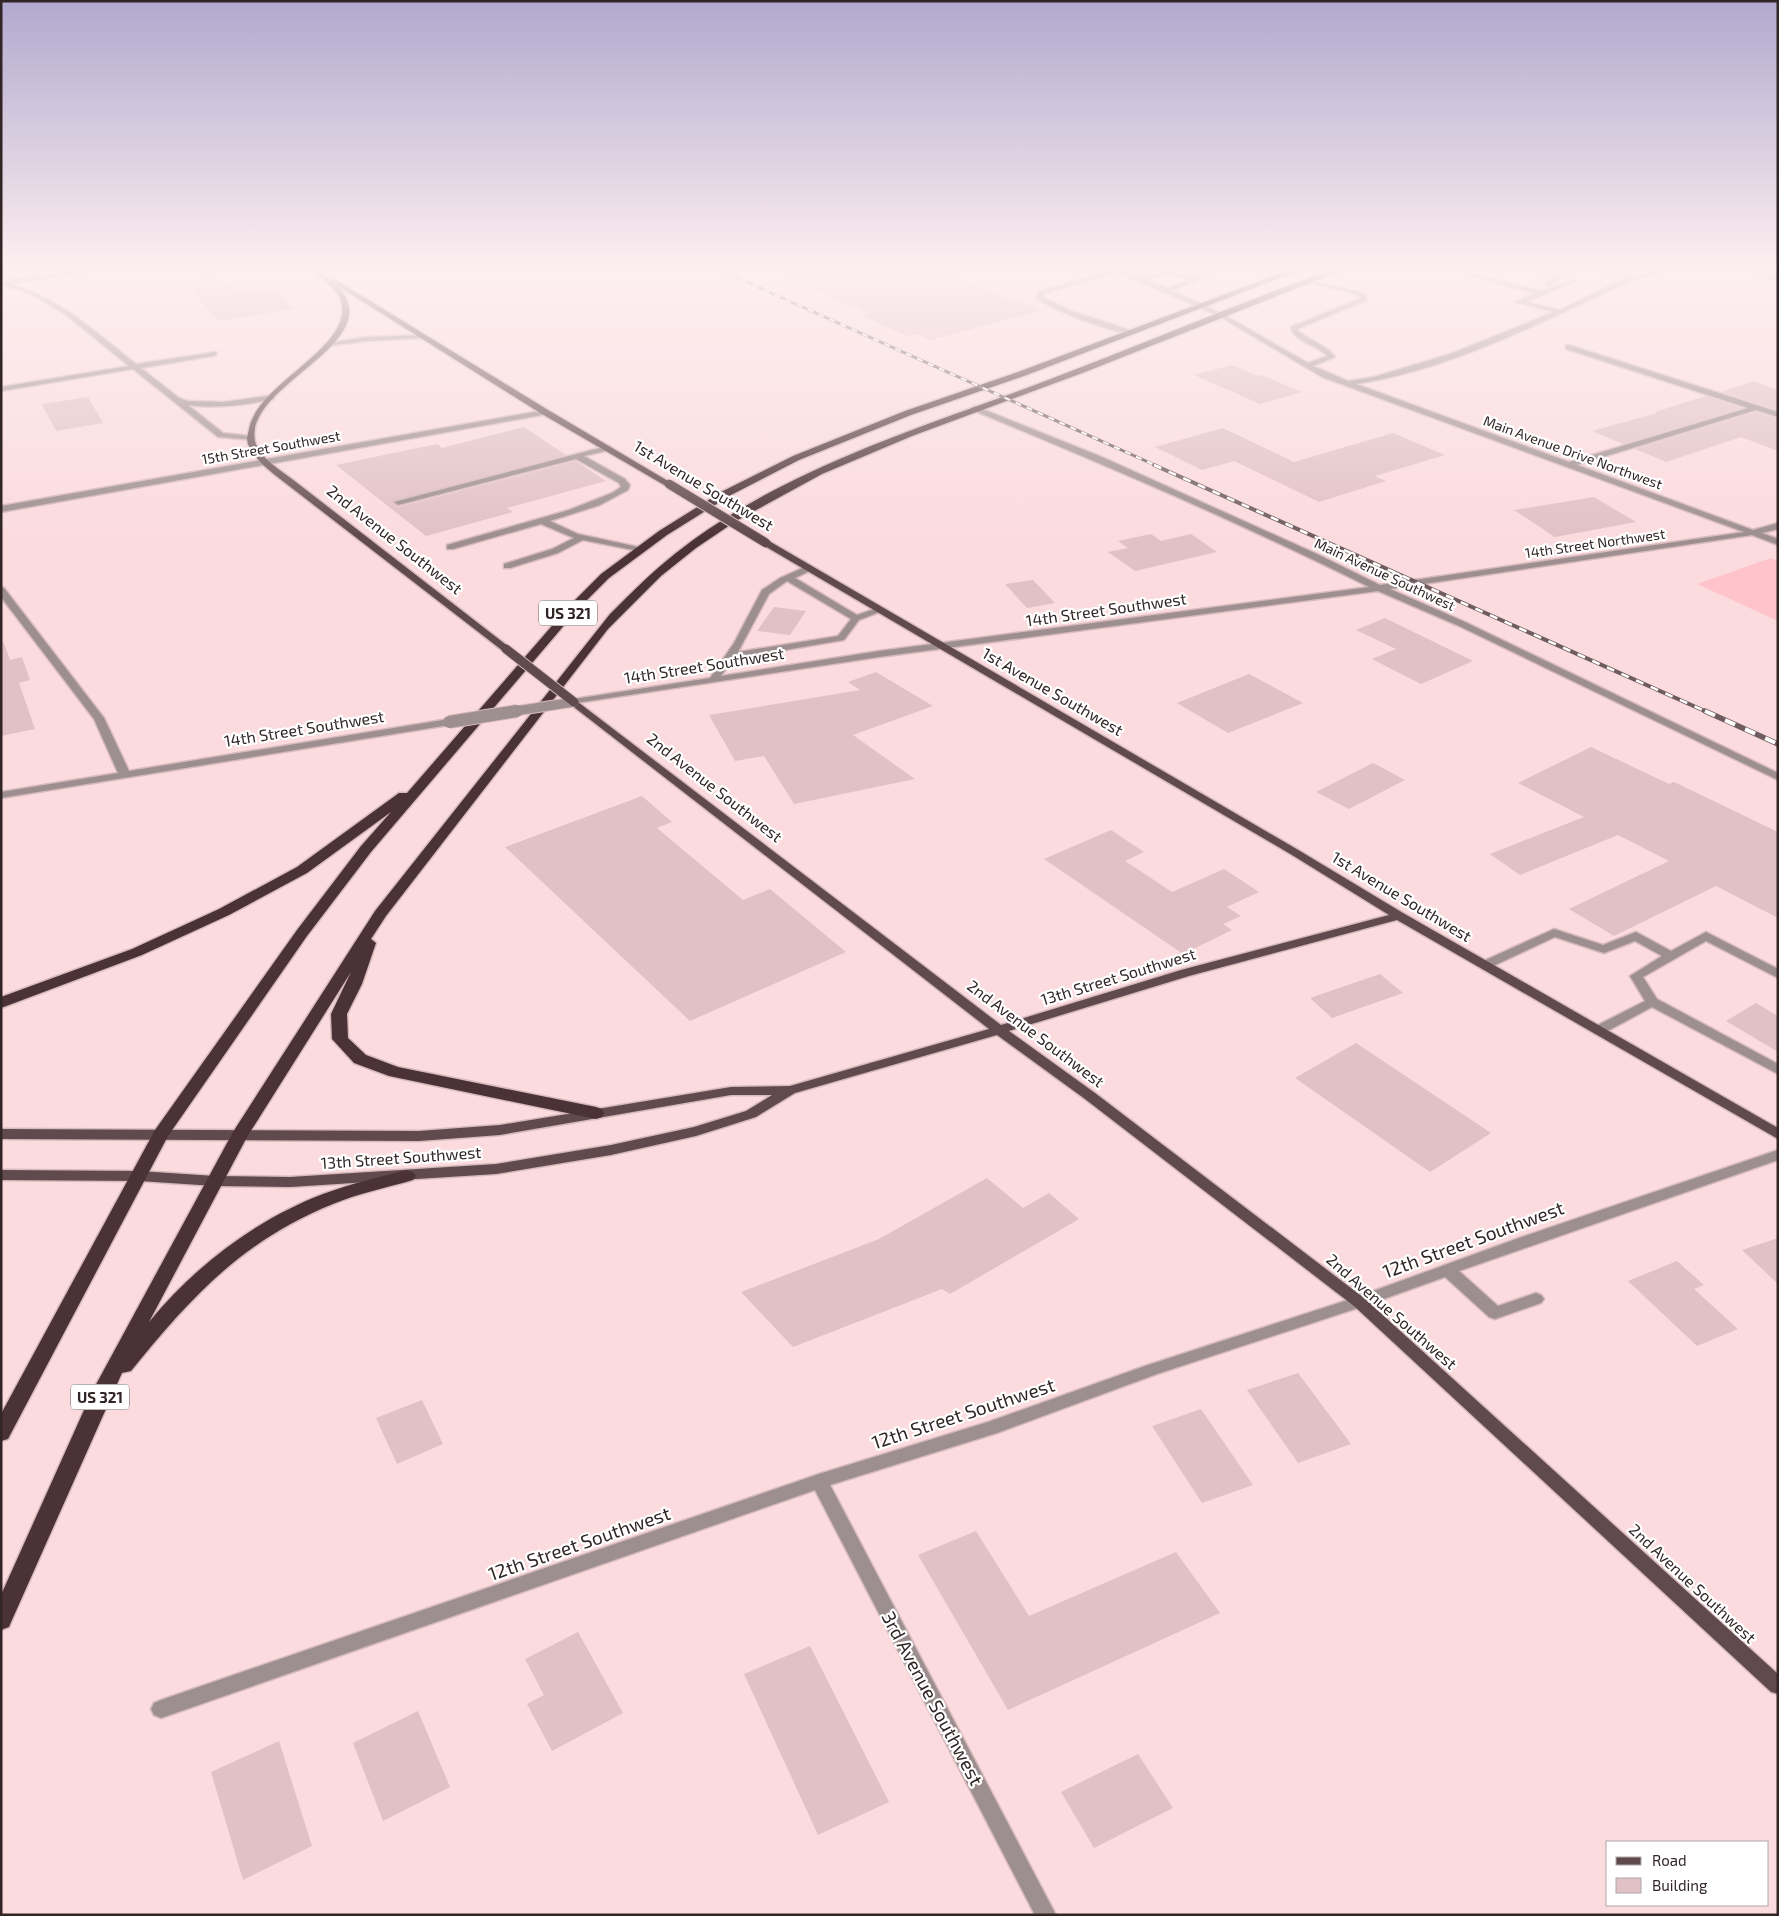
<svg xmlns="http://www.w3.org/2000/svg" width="1779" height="1916" font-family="'Exo 2',sans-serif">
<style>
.green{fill:#ffc4cb}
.building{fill:#e1c1c5}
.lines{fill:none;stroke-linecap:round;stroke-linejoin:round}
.minor-casing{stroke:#d7babd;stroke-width:3}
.major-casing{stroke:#d7babd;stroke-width:3}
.highway-casing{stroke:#d7babd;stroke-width:3}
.minor{fill:#9d8f90;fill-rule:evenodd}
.major{fill:#614a4d;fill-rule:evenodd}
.highway{fill:#4b3236;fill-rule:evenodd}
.rail-far2-casing{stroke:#6e5c5e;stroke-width:3}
.rail-far1-casing{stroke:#6e5c5e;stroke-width:4}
.rail-casing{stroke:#6e5c5e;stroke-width:5.5}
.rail-far2{stroke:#fff;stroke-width:2;stroke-dasharray:6;stroke-linecap:butt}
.rail-far1{stroke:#fff;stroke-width:2.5;stroke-dasharray:8;stroke-linecap:butt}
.rail{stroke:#fff;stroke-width:4;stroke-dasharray:11;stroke-linecap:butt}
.minor-bridge-far1-casing{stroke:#d7babd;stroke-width:11;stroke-linecap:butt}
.minor-bridge-casing{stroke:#d7babd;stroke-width:14;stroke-linecap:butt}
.major-bridge-casing{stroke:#d7babd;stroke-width:11;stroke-linecap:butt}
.minor-bridge-far1{stroke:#9d8f90;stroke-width:9}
.minor-bridge{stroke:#9d8f90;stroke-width:12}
.major-bridge{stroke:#614a4d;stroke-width:9}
.labels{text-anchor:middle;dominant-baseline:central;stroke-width:4.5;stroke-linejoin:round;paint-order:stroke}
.far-street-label{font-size:14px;fill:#312526;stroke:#fff}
.shield{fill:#fff;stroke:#6f6667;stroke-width:1}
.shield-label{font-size:15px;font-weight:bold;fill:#312526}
.street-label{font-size:16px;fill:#312526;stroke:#fff}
.near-street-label{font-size:19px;fill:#312526;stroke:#fff}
</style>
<rect width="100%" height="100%" fill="#fbdbde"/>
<!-- green -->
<path class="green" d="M1771,558L1778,561V621L1697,584Z"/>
<!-- building -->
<path class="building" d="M773,270H938L1041,311L930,340L918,334L909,337L863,316L870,314Z
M213,276L244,293L275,288L294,309L218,321L185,282Z
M1232,365L1258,376L1262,375L1302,392L1260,404L1194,375Z
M1754,381L1778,390V410L1721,392Z
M1706,396L1742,408L1623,444L1592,431L1657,413L1655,412Z
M88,397L103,423L56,431L42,404Z
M1756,412L1778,419V451L1741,437L1666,462L1635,449Z
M524,427L566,455L392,502L398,507L576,461L606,481L507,508L513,512L426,536L336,465L437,444L442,448Z
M1223,428L1294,462L1393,433L1445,455L1375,476L1386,481L1319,502L1234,461L1202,470L1155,447Z
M1594,497L1636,522L1555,537L1514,510Z
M1151,534L1161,541L1191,534L1217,552L1135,571L1108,552L1128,548L1118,541Z
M1033,580L1055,603L1027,608L1005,584Z
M774,607L806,611L790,635L757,631Z
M1385,618L1473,661L1421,684L1372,659L1396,649L1356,630Z
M1,643H4L10,660L22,657L30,680L19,683L35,729L1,736Z
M876,672L933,706L853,735L915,779L794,804L764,756L735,761L709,715L860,690L848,682Z
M1249,674L1303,703L1228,733L1177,703Z
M1591,747L1669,784L1674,782L1778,832V918L1716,886L1614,936L1569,909L1669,861L1618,835L1520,875L1490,854L1584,817L1518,783Z
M1373,763L1405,780L1349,809L1316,792Z
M642,796L672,822L657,828L743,900L770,889L846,952L690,1021L505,847Z
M1111,830L1144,852L1125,861L1172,892L1224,869L1259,892L1227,907L1241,916L1223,924L1232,930L1183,954L1044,859Z
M1380,974L1403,993L1332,1018L1310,998Z
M1756,1003L1778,1016V1052L1726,1021Z
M1356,1043L1491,1133L1430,1172L1295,1078Z
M987,1178L1023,1208L1049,1193L1079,1219L950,1294L942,1289L793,1347L741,1292L879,1239Z
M1778,1238V1284L1742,1250Z
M1677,1261L1704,1285L1694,1289L1738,1329L1697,1346L1628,1281Z
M1298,1373L1351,1444L1298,1463L1247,1390Z
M422,1400L443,1444L397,1464L376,1418Z
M1201,1409L1253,1485L1202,1503L1152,1426Z
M976,1531L1029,1616L1176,1552L1220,1613L1008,1710L918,1555Z
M578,1632L623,1713L552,1751L527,1704L544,1695L525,1659Z
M810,1646L889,1802L818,1835L744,1674Z
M418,1711L450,1787L383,1821L353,1743Z
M279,1741L312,1846L243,1880L211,1772Z
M1138,1754L1173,1808L1094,1848L1061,1792Z"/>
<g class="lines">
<!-- minor casing -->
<g class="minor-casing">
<path id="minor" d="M80,270H98L10,284C60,298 97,333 136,364L216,352L217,354L213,356L141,368L179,398L188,401L224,402L274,395V399C246,405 217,409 188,405L223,433L251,436L255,438L254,440L218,437L133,369L1,391V387L129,366L66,315L30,293L1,285V281Z
M1114,270H1123L1140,277L1168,270L1194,277L1211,270H1220L1173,291L1221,313L1308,363L1327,356C1318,345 1292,341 1291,327L1361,298L1356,294L1305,282V280L1360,292L1366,295L1367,300L1297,329C1308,341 1325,343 1335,357L1313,366L1348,381L1374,377L1453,353L1554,312L1516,302L1534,293L1466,275L1464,270H1470L1471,273L1541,291L1576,279V281L1526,302L1560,310L1625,278L1595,270C1607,270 1619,276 1631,276C1643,276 1655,270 1667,270C1657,276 1642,276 1631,281C1542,321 1454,369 1356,384L1569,462L1748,408L1566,349V345H1569L1778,412V417L1756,410L1577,465L1753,530L1778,523V529L1762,533L1778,539V545L1752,535L1390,589L1465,622L1778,773V780L1459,626L1378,591L879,657L570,704V700L574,699L710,678L734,643L762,590L780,578L809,565L814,568L812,570L795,578L857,615L880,607L885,610L859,620L844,640L733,659L721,676L879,651L1369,587C1239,522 1106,465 972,410L971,408L975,406L1102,457L1319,555L1380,585L1744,532L1322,377L1217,315L1119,273L1045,293L1043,297L1071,311L1133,331V333C1117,335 1048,309 1036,297L1040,291ZM1168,274L1188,280L1168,288L1146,279ZM787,581L851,619L838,636L738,652L769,594Z
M1529,270H1540L1563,278L1548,287L1545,285L1546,284L1554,278Z
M1748,270H1758L1778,277V281Z
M422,335L424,336V338L366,341L328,346L324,344L366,337Z
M545,410L549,412L548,414L1,512V506Z
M607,446H610V450L584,456L625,479L630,485L628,490L600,505L550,521L578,534L643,548V552L583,540L558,553L510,568H504V564L552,549L574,538L541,524L453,549H447V545L569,510L612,493L621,487L619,483L576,459L398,505L394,502Z
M1,587L4,588L104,718L129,771L449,719L454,722L449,725L1,798V792L118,773L94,719L1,597Z
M1554,929L1603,945L1636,932L1671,951L1706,932L1778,969V978L1706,941L1643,977L1657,999L1778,1064V1074L1652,1007L1604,1033H1594L1592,1030L1594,1027L1645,1001L1630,976L1662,956L1635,941L1604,953L1555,937L1489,968H1481L1479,965L1481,962Z
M1778,1150V1160L1459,1271L1498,1306L1536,1293L1541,1295L1544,1299L1541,1303L1495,1319L1489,1317L1445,1277L1364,1306L1157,1374L997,1433L830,1485L1056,1915H1035L815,1490L161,1718L154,1715L151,1709L154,1703L161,1700L819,1474L988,1422L1145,1366L1354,1298L1519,1238Z"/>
</g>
<!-- major casing -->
<g class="major-casing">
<path id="major" d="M318,270L331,280H336L548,410L673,484L666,486L542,414L338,286C390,344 244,384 255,441C259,457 280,470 292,479L509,647V651H503L297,492C281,479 256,464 248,444C246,439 248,434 249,429C257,383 355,347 341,301C338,290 324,281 316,273V271Z
M763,541H769L1300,851L1403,913L1778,1128V1139L1397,920L1189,976L1009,1031L1095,1093L1364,1298L1778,1674V1694L1771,1692L1354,1306L1085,1099L997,1035L795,1093L756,1117L696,1136L611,1155L496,1174L290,1187L215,1186L139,1181L1,1180V1170L139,1171L215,1176L290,1177L496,1164L611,1145L694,1127L746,1111L772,1095H731L500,1135L419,1141L1,1139V1129L419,1131L500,1125L731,1087L790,1086L989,1029L570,704V700L574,699L1001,1025L1181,970L1389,915L1292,855L763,545Z"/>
</g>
<!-- highway casing -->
<g class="highway-casing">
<path id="highway" d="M1289,270H1301L1024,376L911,415L799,460L731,495L667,535L609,578L578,609L371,852L307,936L168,1136L8,1439L1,1441V1414L155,1130L297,930L361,846L391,812L307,873L229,915L142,955L1,1008V997L132,949L219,909L297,867L399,793H407L570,605L601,574L659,531L723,491L793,456L905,411L1018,372Z
M1331,270H1343L1085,372L912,436L822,474L736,521L696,548L661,576L608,629L386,916L371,939L376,943L362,984L347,1014L348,1038L366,1055L398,1067L596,1107L602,1109L604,1113L602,1117L596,1119L389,1076L354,1063L332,1039L331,1014L351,972L247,1137L149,1322C195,1266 255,1220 323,1194C350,1184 379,1177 407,1170L413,1172L416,1176L413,1180C386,1188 359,1193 333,1204C243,1240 190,1298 131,1371L122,1373L12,1620L9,1627L1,1630V1595L93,1390L233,1132L375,911L610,614C631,593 652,572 676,553C785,467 921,428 1048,380C1143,344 1236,304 1331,270Z"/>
</g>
<!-- minor -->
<use href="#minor" class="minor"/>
<!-- major -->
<use href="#major" class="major"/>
<!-- highway -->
<use href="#highway" class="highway"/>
<!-- rail-far2 casing -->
<g class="rail-far2-casing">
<path id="rail-far2" d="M720,270L1157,466"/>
</g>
<!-- rail-far1 casing -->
<g class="rail-far1-casing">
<path id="rail-far1" d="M1154,465L1707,712"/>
</g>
<!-- rail casing -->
<g class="rail-casing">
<path id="rail" d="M1705,711L1778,744"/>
</g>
<!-- rail-far2 -->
<use href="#rail-far2" class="rail-far2"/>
<!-- rail-far1 -->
<use href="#rail-far1" class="rail-far1"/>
<!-- rail -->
<use href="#rail" class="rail"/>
<!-- minor-bridge-far1 casing -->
<g class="minor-bridge-far1-casing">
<path id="minor-bridge-far1" d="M509,712L574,702"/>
</g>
<!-- minor-bridge casing -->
<g class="minor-bridge-casing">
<path id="minor-bridge" d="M449,722L517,711"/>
</g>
<!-- major-bridge casing -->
<g class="major-bridge-casing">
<path id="major-bridge" d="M669,484L766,543
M506,649L574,702"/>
</g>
<!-- minor-bridge-far1 -->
<use href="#minor-bridge-far1" class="minor-bridge-far1"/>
<!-- minor-bridge -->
<use href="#minor-bridge" class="minor-bridge"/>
<!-- major-bridge -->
<use href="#major-bridge" class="major-bridge"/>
</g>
<!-- sky -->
<linearGradient id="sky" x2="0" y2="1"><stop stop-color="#b1a9ce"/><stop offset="0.5" stop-color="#fdeff0"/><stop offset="1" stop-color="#fdeff0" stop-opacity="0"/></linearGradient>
<rect width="1779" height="538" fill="url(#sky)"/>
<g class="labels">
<!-- far-street labels -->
<g class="far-street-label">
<text transform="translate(271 447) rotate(-10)">15th Street Southwest</text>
<text transform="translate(1573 452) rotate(20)">Main Avenue Drive Northwest</text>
<text transform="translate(1595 543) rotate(-8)">14th Street Northwest</text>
<text transform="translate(1385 574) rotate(25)">Main Avenue Southwest</text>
</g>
<!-- shield labels -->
<g class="shield">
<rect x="539" y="600.5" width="58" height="25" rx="4"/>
<rect x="71" y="1384.5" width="58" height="25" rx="4"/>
</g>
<g class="shield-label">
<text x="568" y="613">US 321</text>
<text x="100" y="1397">US 321</text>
</g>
<!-- street labels -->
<g class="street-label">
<text transform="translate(704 485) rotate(31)">1st Avenue Southwest</text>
<text transform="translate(395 539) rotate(38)">2nd Avenue Southwest</text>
<text transform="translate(1106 609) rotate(-8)">14th Street Southwest</text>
<text transform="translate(704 665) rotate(-9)">14th Street Southwest</text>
<text transform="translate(1053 691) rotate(30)">1st Avenue Southwest</text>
<text transform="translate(304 728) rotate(-9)">14th Street Southwest</text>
<text transform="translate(715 787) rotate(38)">2nd Avenue Southwest</text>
<text transform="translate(1402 896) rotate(31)">1st Avenue Southwest</text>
<text transform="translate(1118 976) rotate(-17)">13th Street Southwest</text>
<text transform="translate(1036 1033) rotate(37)">2nd Avenue Southwest</text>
<text transform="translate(401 1157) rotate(-4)">13th Street Southwest</text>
<text transform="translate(1392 1311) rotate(41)">2nd Avenue Southwest</text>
<text transform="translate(1693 1583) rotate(43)">2nd Avenue Southwest</text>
</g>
<!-- near-street labels -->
<g class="near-street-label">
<text transform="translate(1473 1239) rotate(-20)">12th Street Southwest</text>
<text transform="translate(963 1413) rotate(-18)">12th Street Southwest</text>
<text transform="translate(579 1543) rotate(-19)">12th Street Southwest</text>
<text transform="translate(933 1698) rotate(62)">3rd Avenue Southwest</text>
</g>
</g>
<!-- border -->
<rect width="1779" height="1916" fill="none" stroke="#312526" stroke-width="5"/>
<!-- legend -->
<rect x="1606" y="1841" width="162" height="65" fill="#ffffff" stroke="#ada8a8"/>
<rect x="1616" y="1857" width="25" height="8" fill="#614a4d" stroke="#ada8a8"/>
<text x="1652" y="1866" font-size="15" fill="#312526">Road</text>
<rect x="1616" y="1878" width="25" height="15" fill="#e1c1c5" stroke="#ada8a8"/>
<text x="1652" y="1891" font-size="15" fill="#312526">Building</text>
</svg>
